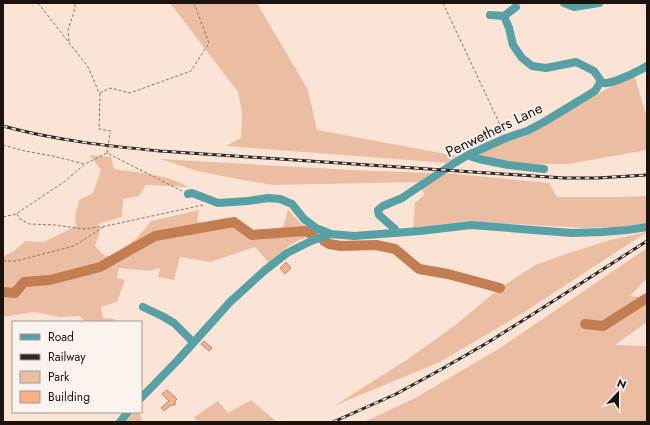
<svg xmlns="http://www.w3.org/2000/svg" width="650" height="425" font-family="Jost,sans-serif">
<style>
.green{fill:#ebbea4}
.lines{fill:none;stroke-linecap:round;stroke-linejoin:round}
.river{stroke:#c37d53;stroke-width:10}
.building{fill:#faaf84;stroke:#a48e81}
.path{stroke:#85756c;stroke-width:1;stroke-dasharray:3 2;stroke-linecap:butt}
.minor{stroke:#57a1a6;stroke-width:8}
.rail-casing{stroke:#312722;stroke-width:3}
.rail{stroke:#fdf3ee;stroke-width:1.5;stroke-dasharray:4.5;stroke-linecap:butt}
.path-bridge{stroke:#85756c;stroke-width:1;stroke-dasharray:3 2;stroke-linecap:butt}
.labels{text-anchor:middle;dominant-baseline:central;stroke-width:3.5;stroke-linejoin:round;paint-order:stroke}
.street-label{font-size:15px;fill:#1b120e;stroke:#fdf3ee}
</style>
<rect width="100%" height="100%" fill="#fbe3d5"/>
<!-- green -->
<path class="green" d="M170,3H257L308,90L317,130L457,156L447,163L226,146L241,138L242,113L238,92Z
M635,77L647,118V150L568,164H539L509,162L475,156L503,143L526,136L614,85Z
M90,155L111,157L114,169C139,173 166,174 189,187L146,185L139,196L123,199L122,217L98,224L100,231L95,246L105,256H111L136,239L151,221L199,210L197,221L202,223L230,218L242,225L254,230L283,228L288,209L299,222L316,232C311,237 304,238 298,241C287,246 278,254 269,263L255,247L210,262L180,257L174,280L158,277L160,268L148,271L119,268L117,278L125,280L117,302L101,307L103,318L115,319V322H85L80,316L60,317L34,312L3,317V256L13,252L25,241L44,242L76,226L75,217L79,200L93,193L101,170Z
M160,159L351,170L432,173L420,182L273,185L243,180L197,171Z
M446,173L549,183L557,197H617L647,196V223L618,227L585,228L465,221L413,228L415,203L425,194L421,189Z
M647,232L523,313L440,362L334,406L408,359L454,326L500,288L535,265L569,253L610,240Z
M647,248V278L630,296L647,298V322L615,345L647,346V422H364L415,398L500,348Z
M251,400L277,422H197L194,417L218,401L228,413Z
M134,412H139L143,422H126Z"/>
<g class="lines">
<!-- river -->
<path class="river" d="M324,241L329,244L341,246L376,245L395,249L419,269L448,274L500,288
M3,292L15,293L24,282L50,280L100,267L155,236L234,222L252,235L306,231L313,235
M585,324L603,326L647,298"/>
</g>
<!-- building -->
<path class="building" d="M286,262L291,268L285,274L280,268Z
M204,341L212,348L209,351L201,344Z
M167,390L177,399L175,401V405H171L164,411L161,408L169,401L162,394Z"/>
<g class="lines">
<!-- path -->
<path class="path" d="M38,3L88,67L100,95L99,129L111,131L110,134
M443,3L503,131
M69,41C69,38 68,35 68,31C70,21 75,14 75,3
M100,93L110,88L130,93L191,71L209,43L194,3
M3,145L25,151L53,156L84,164
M17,214L20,219L29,224L55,225L84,229L106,226L203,205
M3,217L16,214L64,182L85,164L107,153L182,191
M3,261H16L74,246L105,226"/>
<!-- minor -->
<path class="minor" d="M564,3L574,7L599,3
M490,15L504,16L516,7
M504,16L509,28L513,45L522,58L532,66L546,68L576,62L594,71L601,81
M470,154L472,157L479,159L508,165L544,169
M188,194L192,193L218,203L248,201L268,198L280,199L292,204L304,219L316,228L331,234
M396,233L395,229L379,215L378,210L383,206L402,198L456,162L470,154L506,138L527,131L544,122L595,91L601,81C604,83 604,84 607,83C616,82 639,71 647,66
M143,307L162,316L174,323L193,342
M141,398L177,361L230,302L264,271L287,253L311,241L331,234L354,236L420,231L471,225L572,233L602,232L627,230L647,227
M120,422L128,412"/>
<!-- rail casing -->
<g class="rail-casing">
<path id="rail" d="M3,126C54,140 107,146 160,151L564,178H597L647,175
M333,422L396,394L440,370L487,343L533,314L647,241"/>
</g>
<!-- rail -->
<use href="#rail" class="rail"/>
<!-- path-bridge -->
<path class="path-bridge" d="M107,153L110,134"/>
</g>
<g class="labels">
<!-- street labels -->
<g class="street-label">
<text transform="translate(494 130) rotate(-26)">Penwethers Lane</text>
</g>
</g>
<!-- border -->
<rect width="650" height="425" fill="none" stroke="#1b120e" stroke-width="8"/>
<!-- legend -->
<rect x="12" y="321" width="130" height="92" fill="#fdf3ee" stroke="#a39994"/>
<rect x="20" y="334" width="20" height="6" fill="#57a1a6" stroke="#a39994"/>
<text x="48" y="341" font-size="12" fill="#1b120e">Road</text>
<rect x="20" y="354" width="20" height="6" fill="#312722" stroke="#a39994"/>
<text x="48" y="361" font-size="12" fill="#1b120e">Railway</text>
<rect x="20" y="371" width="20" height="12" fill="#ebbea4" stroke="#a39994"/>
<text x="48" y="381" font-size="12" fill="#1b120e">Park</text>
<rect x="20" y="391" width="20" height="12" fill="#faaf84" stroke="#a39994"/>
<text x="48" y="401" font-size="12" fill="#1b120e">Building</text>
<!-- north arrow -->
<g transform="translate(618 393) rotate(22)" stroke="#fdf3ee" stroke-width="3" paint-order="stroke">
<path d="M0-3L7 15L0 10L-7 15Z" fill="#1b120e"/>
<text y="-6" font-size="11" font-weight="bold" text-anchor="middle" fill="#1b120e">N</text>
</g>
</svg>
